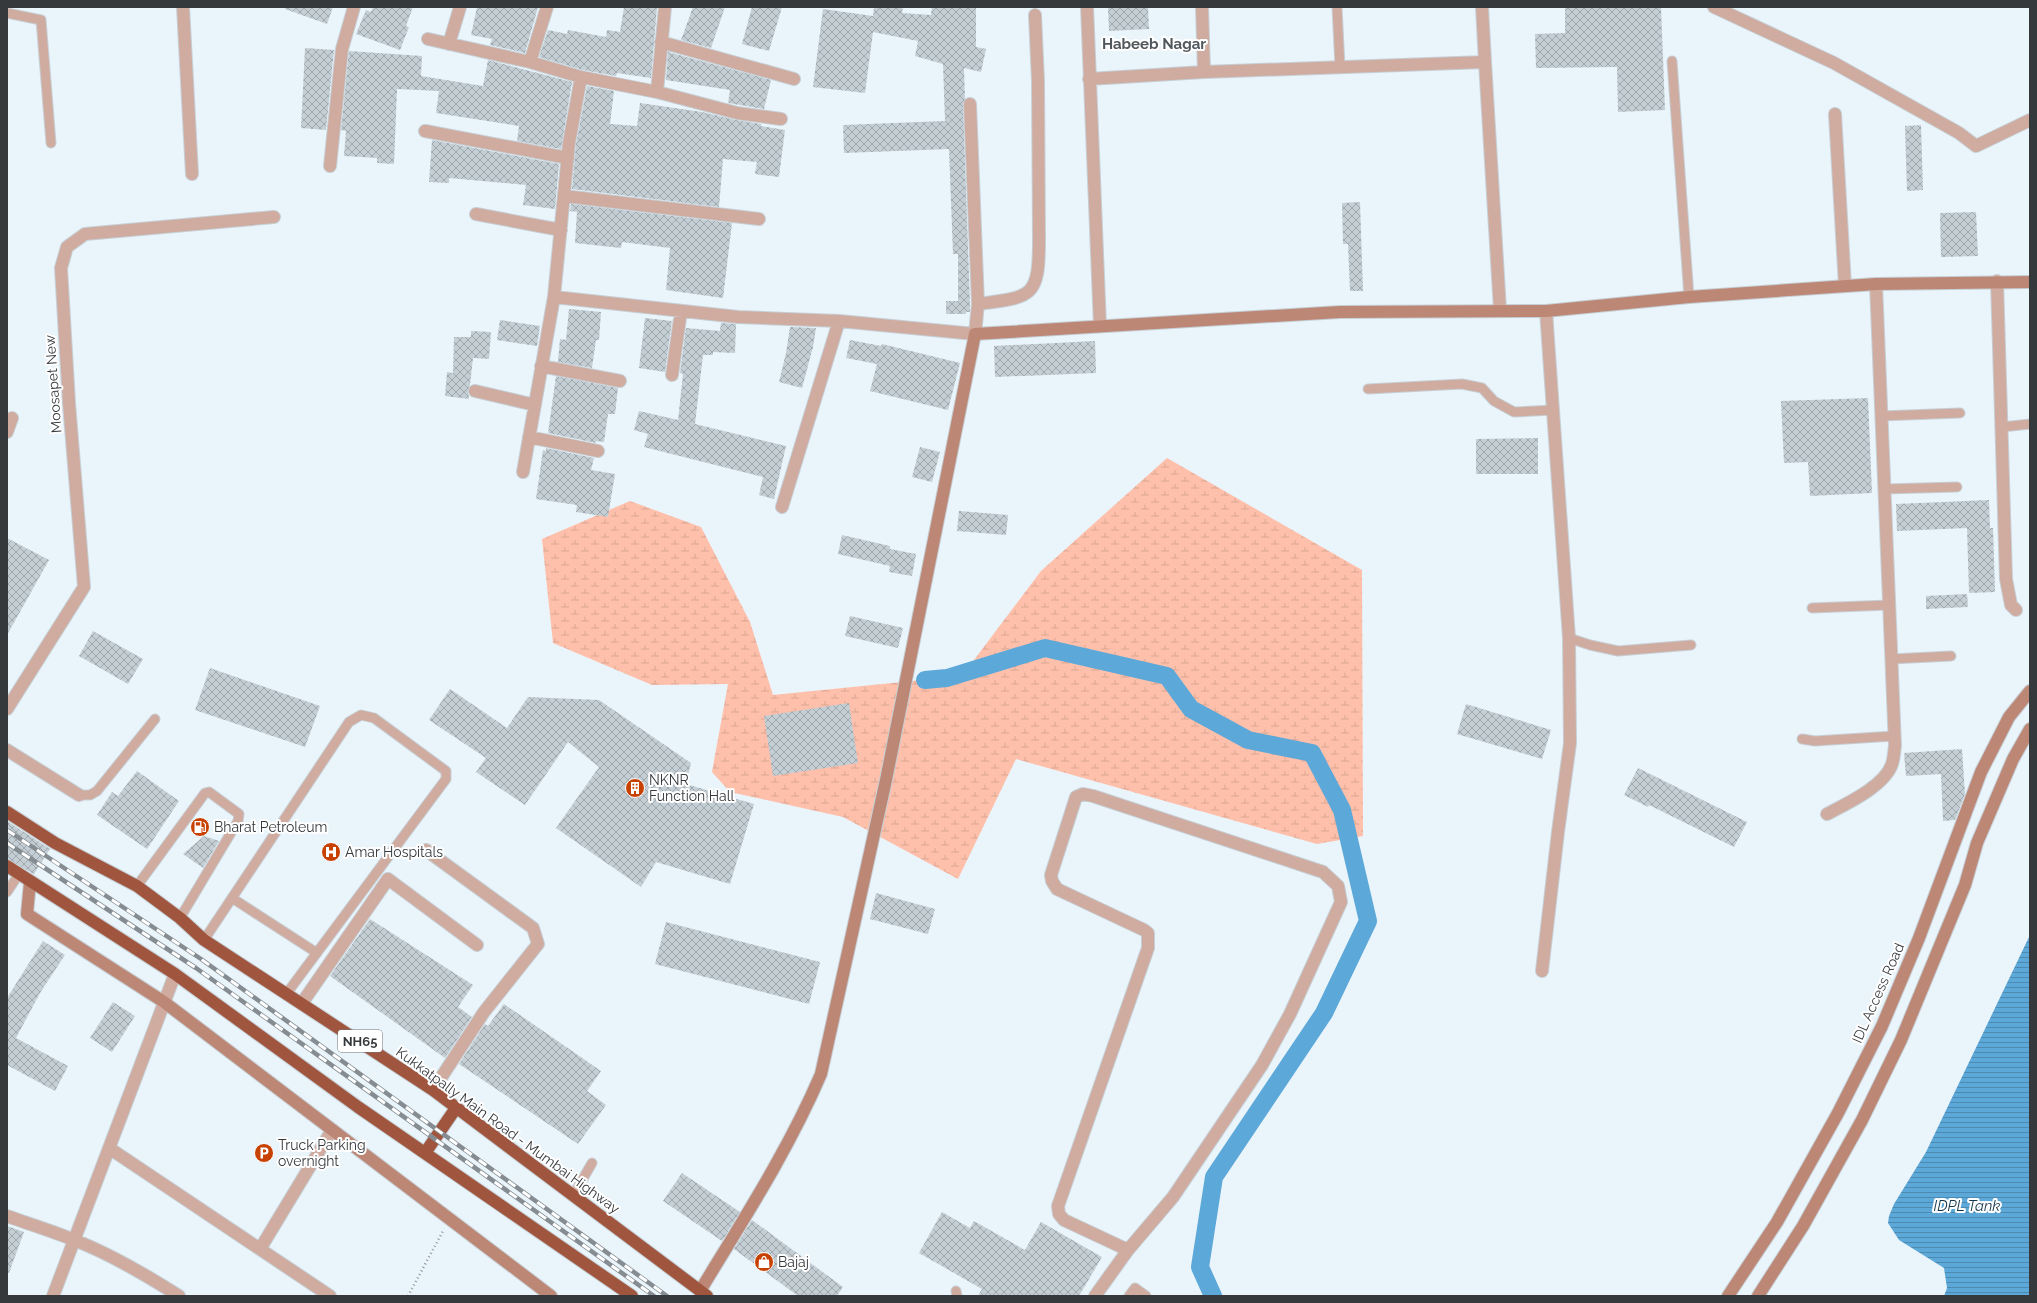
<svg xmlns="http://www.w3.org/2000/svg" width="2037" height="1303" font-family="Raleway,sans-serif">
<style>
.wetland{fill:url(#wetland-marsh)}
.water{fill:url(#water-rules)}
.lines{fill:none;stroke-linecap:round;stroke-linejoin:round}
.canal{stroke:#5ca8d9;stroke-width:18}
.building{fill:url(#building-cross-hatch)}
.lane-casing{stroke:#c6cfd5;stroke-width:11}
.street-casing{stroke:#c6cfd5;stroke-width:14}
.secondary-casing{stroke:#c6cfd5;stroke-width:14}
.highway-casing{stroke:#c6cfd5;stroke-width:14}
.path{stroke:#8e959a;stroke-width:2.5;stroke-dasharray:1 3;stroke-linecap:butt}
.lane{stroke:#d0ab9f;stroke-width:9}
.street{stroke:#d0ab9f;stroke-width:12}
.secondary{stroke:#bd8776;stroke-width:12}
.highway{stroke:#a0563e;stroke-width:12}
.rail-casing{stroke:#868d92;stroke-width:4.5}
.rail{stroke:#fff;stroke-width:3;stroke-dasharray:9;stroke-linecap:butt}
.labels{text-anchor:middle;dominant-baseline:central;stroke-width:4;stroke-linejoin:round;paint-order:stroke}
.shield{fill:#fff;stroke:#727476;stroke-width:1}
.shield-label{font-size:13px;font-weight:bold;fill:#35393c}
.street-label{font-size:14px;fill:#35393c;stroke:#fff}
.poi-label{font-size:14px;fill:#35393c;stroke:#fff;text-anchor:start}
.neighbourhood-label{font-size:15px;font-weight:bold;fill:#50585e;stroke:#fff}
.water-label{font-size:15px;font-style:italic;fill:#15364b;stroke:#fff}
</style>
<defs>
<pattern id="wetland-marsh" width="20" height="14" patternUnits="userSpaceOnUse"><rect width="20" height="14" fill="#fec0ab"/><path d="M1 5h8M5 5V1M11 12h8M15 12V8" fill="none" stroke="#daa694"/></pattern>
<pattern id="water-rules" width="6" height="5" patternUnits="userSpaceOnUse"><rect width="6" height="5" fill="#5ca8d9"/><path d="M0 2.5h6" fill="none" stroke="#4d8ab1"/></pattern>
<pattern id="building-cross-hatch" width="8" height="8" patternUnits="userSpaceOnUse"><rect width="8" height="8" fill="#c4ced5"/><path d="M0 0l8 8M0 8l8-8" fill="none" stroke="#a0a8ae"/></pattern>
</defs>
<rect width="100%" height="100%" fill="#eaf4fb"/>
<!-- wetland -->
<path class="wetland" d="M1167,458L1362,570L1363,836L1317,844L1016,759L958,879L843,817L730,792L712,772L728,684L652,685L553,643L542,539L630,501L701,527L750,622L773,695L962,676L1041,571Z"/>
<!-- water -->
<path class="water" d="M2030,935V1296H1944L1947,1288L1944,1268L1899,1240L1888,1223L1889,1216L1894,1204L1926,1152Z"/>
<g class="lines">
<!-- canal -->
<path class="canal" d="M925,680L947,678L1045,648L1167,676L1191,709L1248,740L1312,753L1342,810L1368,921L1324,1013L1214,1177L1200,1267L1213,1296"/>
</g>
<!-- building -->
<path class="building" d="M286,7H333L327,24L285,9Z
M373,7H413L406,26L409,27L400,50L356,34L366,10L371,12Z
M477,7H538L525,53L490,45L492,39L471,35Z
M624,7H657L651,78L617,73L616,76L583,70L539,57L548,30L567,34L568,30L606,37L607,30L620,32Z
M693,7H725L711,48L681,40Z
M752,7H782L769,51L742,44Z
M874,7H903L902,13L931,15L932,7H976V47L986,49L981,72L964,68L965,99L963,104L970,304V312H966V314H946V301H958V254H953L949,149L844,153L843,125L945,121L943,64L915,56L918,41L873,32L865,93L813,87L823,9L873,16Z
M1108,7H1148L1149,29L1109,31Z
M1565,7H1661L1665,110L1618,112L1617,67L1536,68L1535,34L1565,33Z
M305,48L334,50L326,130L301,128Z
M349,51L422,56L421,76L483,86L488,60L572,82L561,149L517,141L519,126L436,113L439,91L397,89L394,164L377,163V158L344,156L346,131L341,130Z
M668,52L771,80L764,109L728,103L730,90L666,80Z
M587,86L614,91L610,124L637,126L640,103L702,112L736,120L761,124V126L785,130L779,177L755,174L757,162L723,159L719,207L572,189L576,144Z
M1921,125L1923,190L1907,191L1905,126Z
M432,140L559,164L555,209L523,205L526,185L449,178V183L429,182Z
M1360,202L1363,291H1350L1348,244H1343L1342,203Z
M571,204L732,223L723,298L666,290L670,248L622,242L621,248L575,243L577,212L570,211Z
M1976,212L1978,256L1941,257L1940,213Z
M569,309L601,312L599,340H596L592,368L558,362L560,339L566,340Z
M645,318L672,321L665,372L639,368Z
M500,320L540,326L537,346L497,340Z
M721,323L736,324L735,353L713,352V355H703L695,424L786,446L774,499L759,495L763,477L644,447L648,434L634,430L639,411L678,420L683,374L680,373L686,328L720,331Z
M790,327L816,328L813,347L802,388L779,382L786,353Z
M471,331L491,332L489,359L473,358L470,385L468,390L469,399L445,396L447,372L453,373L454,337H471Z
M850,340L881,346L882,344L960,363L948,410L870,391L877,364L846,358Z
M1095,341L1096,373L995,377L994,346Z
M556,376L618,388L615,414H608L604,442L596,441V443L548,433Z
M1868,398L1872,493L1810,496L1808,462L1784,463L1781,401Z
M1538,438V474H1476V439Z
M920,447L940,452L932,482L912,477Z
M546,448L594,458L591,470L615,474L608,517L576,512L577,505L536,499L543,450L546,451Z
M1989,500L1990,528H1993L1995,592L1969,593L1967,528L1897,531L1896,504Z
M959,511L1008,515L1006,535L957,531Z
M842,535L890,546V549L916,554L912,576L889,572L890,566L838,554Z
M7,538L49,560L7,635Z
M1967,594L1968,607L1926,609V596Z
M850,616L903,628L898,648L845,636Z
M93,631L143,659L128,684L79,656Z
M210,668L320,706L305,747L195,710Z
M450,689L507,728L528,697L599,700L691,763L686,784L754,804L730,884L656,862L641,887L556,828L599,767L568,742L525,805L476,772L486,758L429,720Z
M849,703L858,763L773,776L764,716Z
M1466,704L1551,730L1542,759L1457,734Z
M1962,749L1965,794L1955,820L1943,821L1941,774L1906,776L1904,753Z
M1638,768L1747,822L1734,847L1649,805L1648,807L1624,795Z
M137,771L179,801L147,849L97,815L112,792L118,796Z
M7,821L50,849L34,874L7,859Z
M204,836L219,841L203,868L183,854Z
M876,893L935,909L928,934L870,919Z
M370,919L473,985L458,1007L472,1017L445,1058L330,976Z
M666,922L820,962L809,1004L655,964Z
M43,941L65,955L40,993L16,1038L68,1066L55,1091L7,1065V998Z
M113,1002L135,1016L112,1052L90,1038Z
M504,1004L601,1071L587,1091L606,1105L578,1144L459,1064L485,1024L488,1026Z
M682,1173L740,1212L722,1241L663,1201Z
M942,1212L970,1228L974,1221L1025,1250L1041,1222L1102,1257L1079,1296H978L982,1289L919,1253Z
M752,1220L843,1287L837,1296H798L734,1249Z
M7,1226L24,1232L9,1273L7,1272Z"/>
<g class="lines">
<!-- lane casing -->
<g class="lane-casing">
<path id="lane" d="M1337,7L1340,67
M7,13L41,20L51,143
M1672,61L1689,297
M1368,389L1462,384L1482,388L1494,401L1514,412L1553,410
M1881,416L1960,413
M2002,427L2030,424
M1884,489L1957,487
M1812,608L1889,605
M1569,638L1590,645L1618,651L1691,645
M1891,659L1951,656
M1802,739L1815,741L1894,736
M79,795H90L97,791L155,719
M137,886L205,793L209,792L239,814L238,821L180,918
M7,892L19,874
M232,898L317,953
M204,940L349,722L361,715L374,718L446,771V779L287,993
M573,1196L592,1163
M956,1291L957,1296
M1129,1296L1135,1288L1146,1296"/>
</g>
<!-- street casing -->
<g class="street-casing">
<path id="street" d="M183,7L192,174
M1087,7L1100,326
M1202,7L1204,72
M1482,7L1485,62
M1714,7L1834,63L1959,133L1976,146L2030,120
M428,39L530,62L581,77
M661,42L794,79
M449,44L460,7
M530,62L547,7
M1089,79L1204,72L1485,62L1500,310
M657,92L737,113L781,119
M1835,114L1845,286
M425,131L568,158
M330,166L342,49L354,7
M564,196L759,219
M476,214L561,230
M1997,281L2006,579L2011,605L2016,610
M554,297L738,317L839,321L975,334L978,304L970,104
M978,304C1032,297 1039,298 1039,240L1038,81L1035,15
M541,366L620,381
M672,375L681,311
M475,391L535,405
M7,432L12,418
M529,437L598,451
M523,472L554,297L569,143L581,77L657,92L665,7
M782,507L839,321
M7,709L84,587L69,403L61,268L67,247L85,234L274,217
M7,750L79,795
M1827,814C1846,804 1885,786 1892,764C1894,758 1894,752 1895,746L1876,284
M426,850L533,928L538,944L484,1012L433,1090
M1542,971L1558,832L1570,743L1569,638L1546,311
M302,1003L388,879L477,945
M109,1148L330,1296
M7,1216C29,1224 52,1231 74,1240C111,1254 146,1275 179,1296
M260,1249L332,1130
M53,1296L175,974
M1095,1296L1128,1250L1173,1197L1262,1065L1290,1014L1341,902L1338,886L1323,872L1093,796L1083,794L1076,797L1051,875L1052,881L1057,889L1144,930L1148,933V948L1058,1206L1059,1214L1064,1220L1128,1250"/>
</g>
<!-- secondary casing -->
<g class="secondary-casing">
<path id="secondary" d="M30,882L27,914L164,1002L551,1296
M700,1291C743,1220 788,1151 821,1074L886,780L975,334L1340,312L1546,311L1689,297L1876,284L2030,282
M1728,1296L1777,1222L1838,1113L1882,1026L1919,938L1981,772L2009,717L2030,691
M1758,1296L1803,1226L1862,1120L1901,1040L1965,885L1977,843L2013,759L2030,729"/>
</g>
<!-- highway casing -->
<g class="highway-casing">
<path id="highway" d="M7,812L55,843L137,886L180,918L204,940L433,1090L707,1296
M7,866L175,974L358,1107L632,1296
M425,1153L456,1108"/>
</g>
<!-- path -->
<path class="path" d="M408,1296L443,1231"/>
<!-- lane -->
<use href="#lane" class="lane"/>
<!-- street -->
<use href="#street" class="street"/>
<!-- secondary -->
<use href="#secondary" class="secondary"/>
<!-- highway -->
<use href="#highway" class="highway"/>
<!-- rail casing -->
<g class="rail-casing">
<path id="rail" d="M7,830L201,959L667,1296
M7,843L196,968L654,1296"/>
</g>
<!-- rail -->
<use href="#rail" class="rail"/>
</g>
<!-- icons -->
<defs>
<g id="building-disc" transform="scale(1)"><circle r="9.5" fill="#c74101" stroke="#fff"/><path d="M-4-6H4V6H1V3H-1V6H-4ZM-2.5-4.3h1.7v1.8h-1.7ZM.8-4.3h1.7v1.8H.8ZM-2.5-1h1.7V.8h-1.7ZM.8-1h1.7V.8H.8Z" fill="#fff"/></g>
<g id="fuel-disc" transform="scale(1)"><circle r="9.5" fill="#c74101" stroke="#fff"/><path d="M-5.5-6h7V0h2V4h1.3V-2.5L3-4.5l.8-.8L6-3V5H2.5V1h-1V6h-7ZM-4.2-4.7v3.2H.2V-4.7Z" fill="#fff"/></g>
<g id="hospital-disc" transform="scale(1)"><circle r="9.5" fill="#c74101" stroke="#fff"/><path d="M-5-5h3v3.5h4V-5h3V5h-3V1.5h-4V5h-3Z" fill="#fff"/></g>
<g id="parking-disc" transform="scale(1)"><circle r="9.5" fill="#c74101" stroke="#fff"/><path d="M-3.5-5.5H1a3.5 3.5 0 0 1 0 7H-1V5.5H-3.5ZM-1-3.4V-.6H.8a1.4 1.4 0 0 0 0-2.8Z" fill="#fff"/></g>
<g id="shop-disc" transform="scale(1)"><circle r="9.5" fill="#c74101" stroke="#fff"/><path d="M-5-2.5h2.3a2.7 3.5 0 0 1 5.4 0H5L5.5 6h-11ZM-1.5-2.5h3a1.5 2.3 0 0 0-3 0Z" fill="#fff"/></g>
</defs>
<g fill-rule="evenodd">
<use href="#building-disc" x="635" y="788"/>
<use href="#fuel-disc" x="200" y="827"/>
<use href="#hospital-disc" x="331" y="852"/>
<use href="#parking-disc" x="264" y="1153"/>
<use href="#shop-disc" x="764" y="1262"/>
</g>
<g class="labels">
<!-- shield labels -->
<rect class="shield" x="338" y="1030" width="44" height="22" rx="3"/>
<g class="shield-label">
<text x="360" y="1041">NH65</text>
</g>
<!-- street labels -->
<g class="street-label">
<text transform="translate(53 384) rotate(-94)">Moosapet New</text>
<text transform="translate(1878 993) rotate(-66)">IDL Access Road</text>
<text transform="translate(508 1130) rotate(36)">Kukkatpally Main Road - Mumbai Highway</text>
</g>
<!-- poi labels -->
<g class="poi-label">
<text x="649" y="780">NKNR<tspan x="649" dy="16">Function Hall</tspan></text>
<text x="214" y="827">Bharat Petroleum</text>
<text x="345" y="852">Amar Hospitals</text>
<text x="278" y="1145">Truck Parking<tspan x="278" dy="16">overnight</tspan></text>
<text x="778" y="1262">Bajaj</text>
</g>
<!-- neighbourhood labels -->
<g class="neighbourhood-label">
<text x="1154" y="44">Habeeb Nagar</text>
</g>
<!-- water labels -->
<g class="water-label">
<text x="1967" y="1206">IDPL Tank</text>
</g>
</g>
<!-- border -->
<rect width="2037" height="1303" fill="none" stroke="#35393c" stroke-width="16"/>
</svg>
